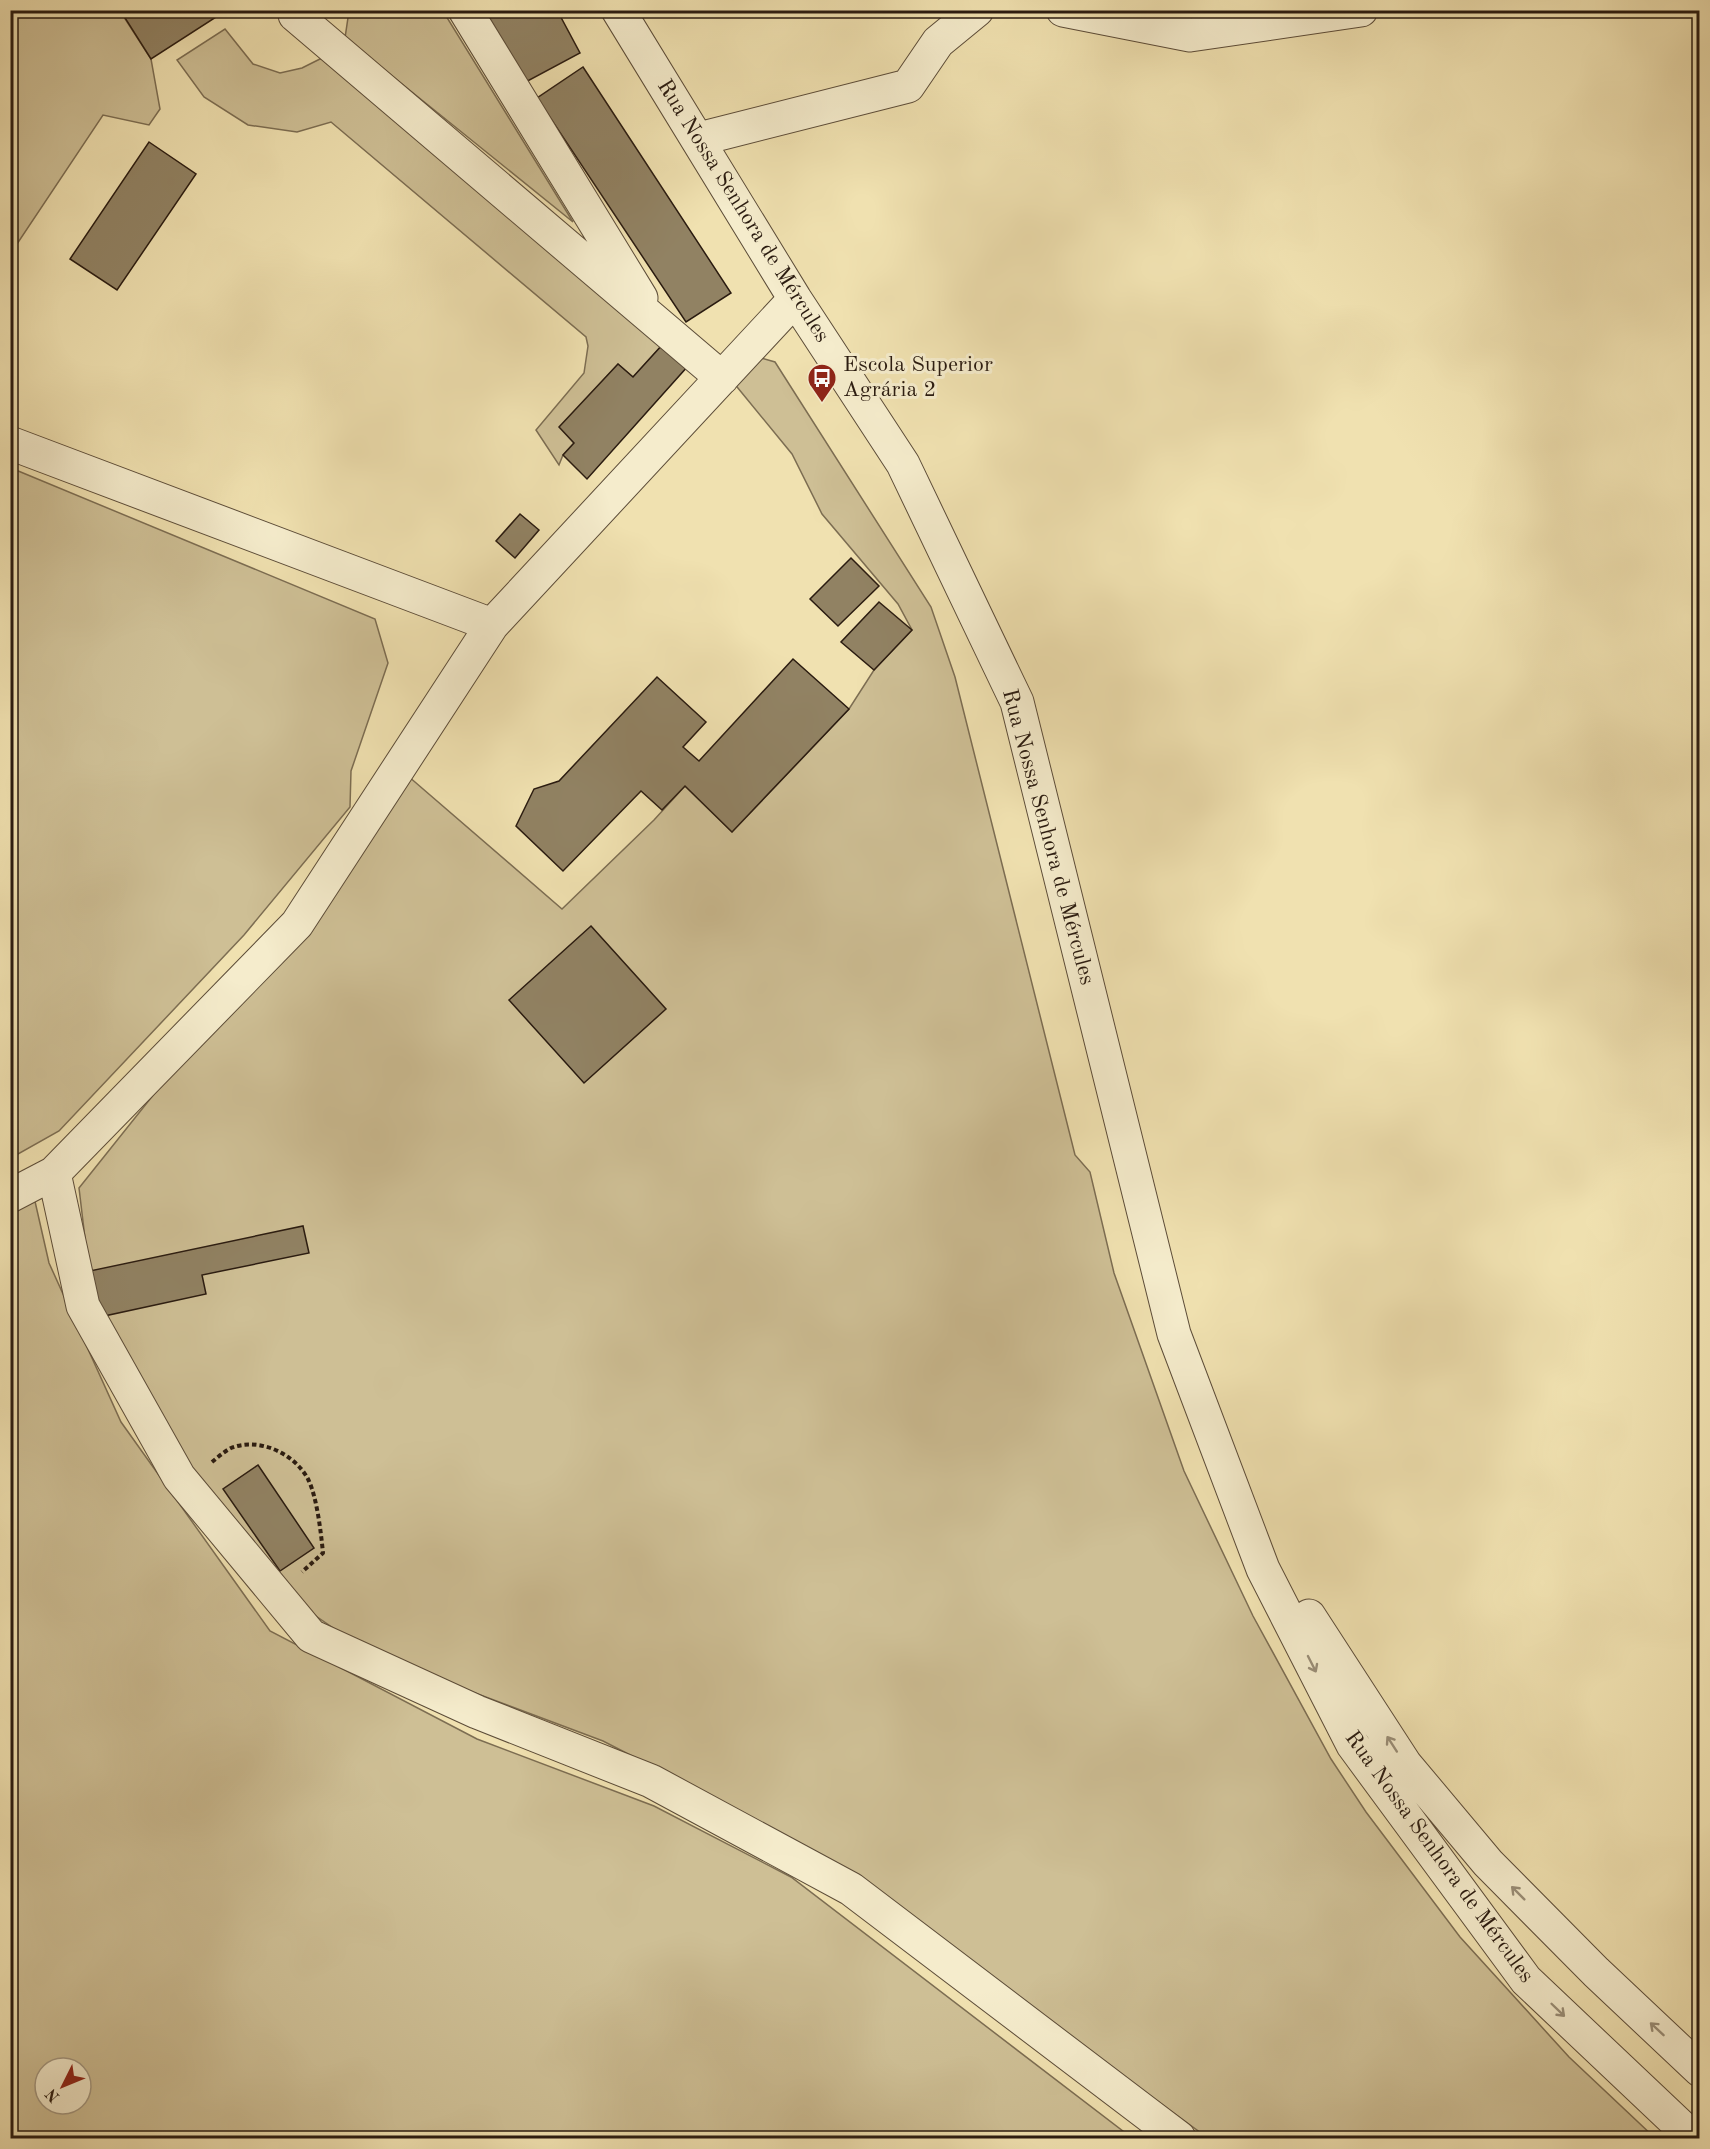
<svg xmlns="http://www.w3.org/2000/svg" width="1710" height="2149" font-family="'Old Standard TT',serif">
<style>
.green{fill:#cebf95;stroke:#7c6d52;stroke-width:1.5;fill-rule:evenodd}
.building{fill:#918263;stroke:#2a1b10;stroke-width:1.5}
.lines{fill:none;stroke-linecap:round;stroke-linejoin:round}
.minor-casing{stroke:#5c4c38;stroke-width:35}
.path{stroke:#2a1b10;stroke-width:4;stroke-dasharray:4.5 3;stroke-linecap:butt}
.minor{stroke:#f5eccc;stroke-width:33}
.oneway{stroke:#9a8e77}
.labels{text-anchor:middle;dominant-baseline:central;stroke-width:6;stroke-linejoin:round;paint-order:stroke}
.street-label{font-size:22px;fill:#2a1b10;stroke:#f5eccc}
.poi-label{font-size:22px;fill:#2a1b10;stroke:#f5eccc;text-anchor:start}
</style>
<rect width="100%" height="100%" fill="#f0e1b0"/>
<filter id="stains"><feTurbulence type="fractalNoise" baseFrequency=".00333" numOctaves="4"/><feColorMatrix values="0 0 0 0 .2 0 0 0 0 .09 0 0 0 0 .02 0 0 0 .5 -.17"/></filter>
<radialGradient id="worn" r=".72"><stop offset=".6" stop-color="#630" stop-opacity="0"/><stop offset="1" stop-color="#630" stop-opacity=".3"/></radialGradient>
<!-- green -->
<path class="green" d="M11,10L120,11L151,59L160,109L149,125L103,115L11,253Z
M349,11H443L573,222L345,38Z
M225,29L253,64L280,73L302,68L326,56L663,344L633,377L618,364L560,427L574,443L563,455L559,465L536,430L584,373L588,346L586,337L331,122L297,132L248,125L204,97L177,60Z
M758,357L775,362L931,607L955,677L1075,1155L1090,1172L1114,1273L1184,1471L1253,1616L1331,1759L1366,1812L1460,1937L1569,2057L1655,2138H1208L1090,2052L745,1814L603,1741L371,1654L297,1603L167,1440L107,1333L87,1255L79,1188L408,776L562,909L654,820L685,786L732,832L849,709L874,670L912,630L898,604L822,514L792,454L733,382Z
M11,468L375,619L388,663L351,771L350,807L244,935L59,1131L11,1158Z
M34,1197L49,1263L121,1422L270,1631L477,1739L654,1806L791,1877L1132,2138H11L10,1210ZM45,2068H81V2104H45Z"/>
<!-- building -->
<path class="building" d="M120,10H227L151,59Z
M483,10H557L580,53L522,84Z
M583,67L731,293L686,322L537,98Z
M149,142L196,174L117,290L70,259Z
M663,344L688,366L587,479L563,455L574,443L559,427L618,364L633,377Z
M520,514L539,530L515,558L496,541Z
M851,558L879,586L838,626L810,599Z
M879,602L912,630L874,670L841,642Z
M793,659L849,709L732,832L685,786L662,810L641,791L563,871L516,826L534,789L559,781L657,677L706,722L683,747L699,761Z
M591,926L666,1009L584,1083L509,1000Z
M303,1226L309,1253L202,1275L206,1294L95,1318L85,1272Z
M258,1465L314,1548L280,1571L223,1489Z"/>
<g class="lines">
<!-- minor casing -->
<g class="minor-casing">
<path id="minor" d="M300,10L295,15L722,378
M465,10L641,298
M618,10L795,299L903,464L1017,702L1174,1334L1263,1569L1353,1745L1526,1980L1693,2138
M1063,10L1190,35L1361,10
M699,139L908,86L938,42L977,10
M10,443L492,625
M54,1173L83,1306L179,1477L311,1636L477,1712L651,1781L851,1889L1179,2138
M10,1196L54,1173L297,924L492,625L795,299
M1309,1616L1405,1764L1488,1863L1596,1972L1700,2070"/>
</g>
<!-- path -->
<path class="path" d="M212,1462C218,1457 225,1451 231,1448C259,1437 294,1453 308,1479C317,1497 321,1533 323,1553L302,1572"/>
<!-- minor -->
<use href="#minor" class="minor"/>
</g>
<!-- one-way arrows -->
<defs><path id="oneway-shaft" d="M-6 0H5M1.5-3L5.5 0L1.5 3" fill="none" stroke-width="1.6" stroke-linecap="round" stroke-linejoin="round" transform="scale(1.5)"/></defs>
<g class="oneway">
<use href="#oneway-shaft" transform="translate(1312 1664) rotate(63)"/>
<use href="#oneway-shaft" transform="translate(1392 1744) rotate(-123)"/>
<use href="#oneway-shaft" transform="translate(1518 1893) rotate(-135)"/>
<use href="#oneway-shaft" transform="translate(1558 2010) rotate(44)"/>
<use href="#oneway-shaft" transform="translate(1657 2029) rotate(-137)"/>
</g>
<!-- icons -->
<defs>
<g id="bus-pin" transform="scale(1.5)"><path d="M0 17L-7.5 6A9.5 9.5 0 1 1 7.5 6Z" fill="#8f2418" stroke="#f5eccc"/><path d="M-5-6H5V4H4V6H2V4H-2V6H-4V4H-5ZM-3.5-4V0h7V-4ZM-3.5 1.2v1.5H-2V1.2ZM2 1.2v1.5H3.5V1.2Z" fill="#fff"/></g>
</defs>
<g fill-rule="evenodd">
<use href="#bus-pin" x="822" y="378"/>
</g>
<g class="labels">
<!-- street labels -->
<g class="street-label">
<text transform="translate(743 211) rotate(58)">Rua Nossa Senhora de Mércules</text>
<text transform="translate(1048 837) rotate(75)">Rua Nossa Senhora de Mércules</text>
<text transform="translate(1439 1857) rotate(54)">Rua Nossa Senhora de Mércules</text>
</g>
<!-- poi labels -->
<g class="poi-label">
<text x="843" y="365">Escola Superior<tspan x="843" dy="25">Agrária 2</tspan></text>
</g>
</g>
<!-- margin -->
<rect width="1710" height="2149" fill="none" stroke="#f0e1b0" stroke-width="36"/>
<rect x="12" y="12" width="1686" height="2125" fill="none" stroke="#2a1b10" stroke-width="3"/>
<rect x="18" y="18" width="1674" height="2113" fill="none" stroke="#2a1b10" stroke-width="1.5"/>
<!-- north arrow -->
<g transform="translate(63 2086) rotate(227)"><circle r="28" fill="#f5eccc" stroke="#a49881" stroke-width="1.5"/>
<path d="M0-4.5L10 22L0 15L-10 22Z" fill="#8f2418"/>
<text y="-9" font-size="16" font-weight="bold" text-anchor="middle" fill="#2a1b10">N</text>
</g>
<rect width="100%" height="100%" filter="url(#stains)"/>
<rect width="100%" height="100%" fill="url(#worn)"/>
</svg>
